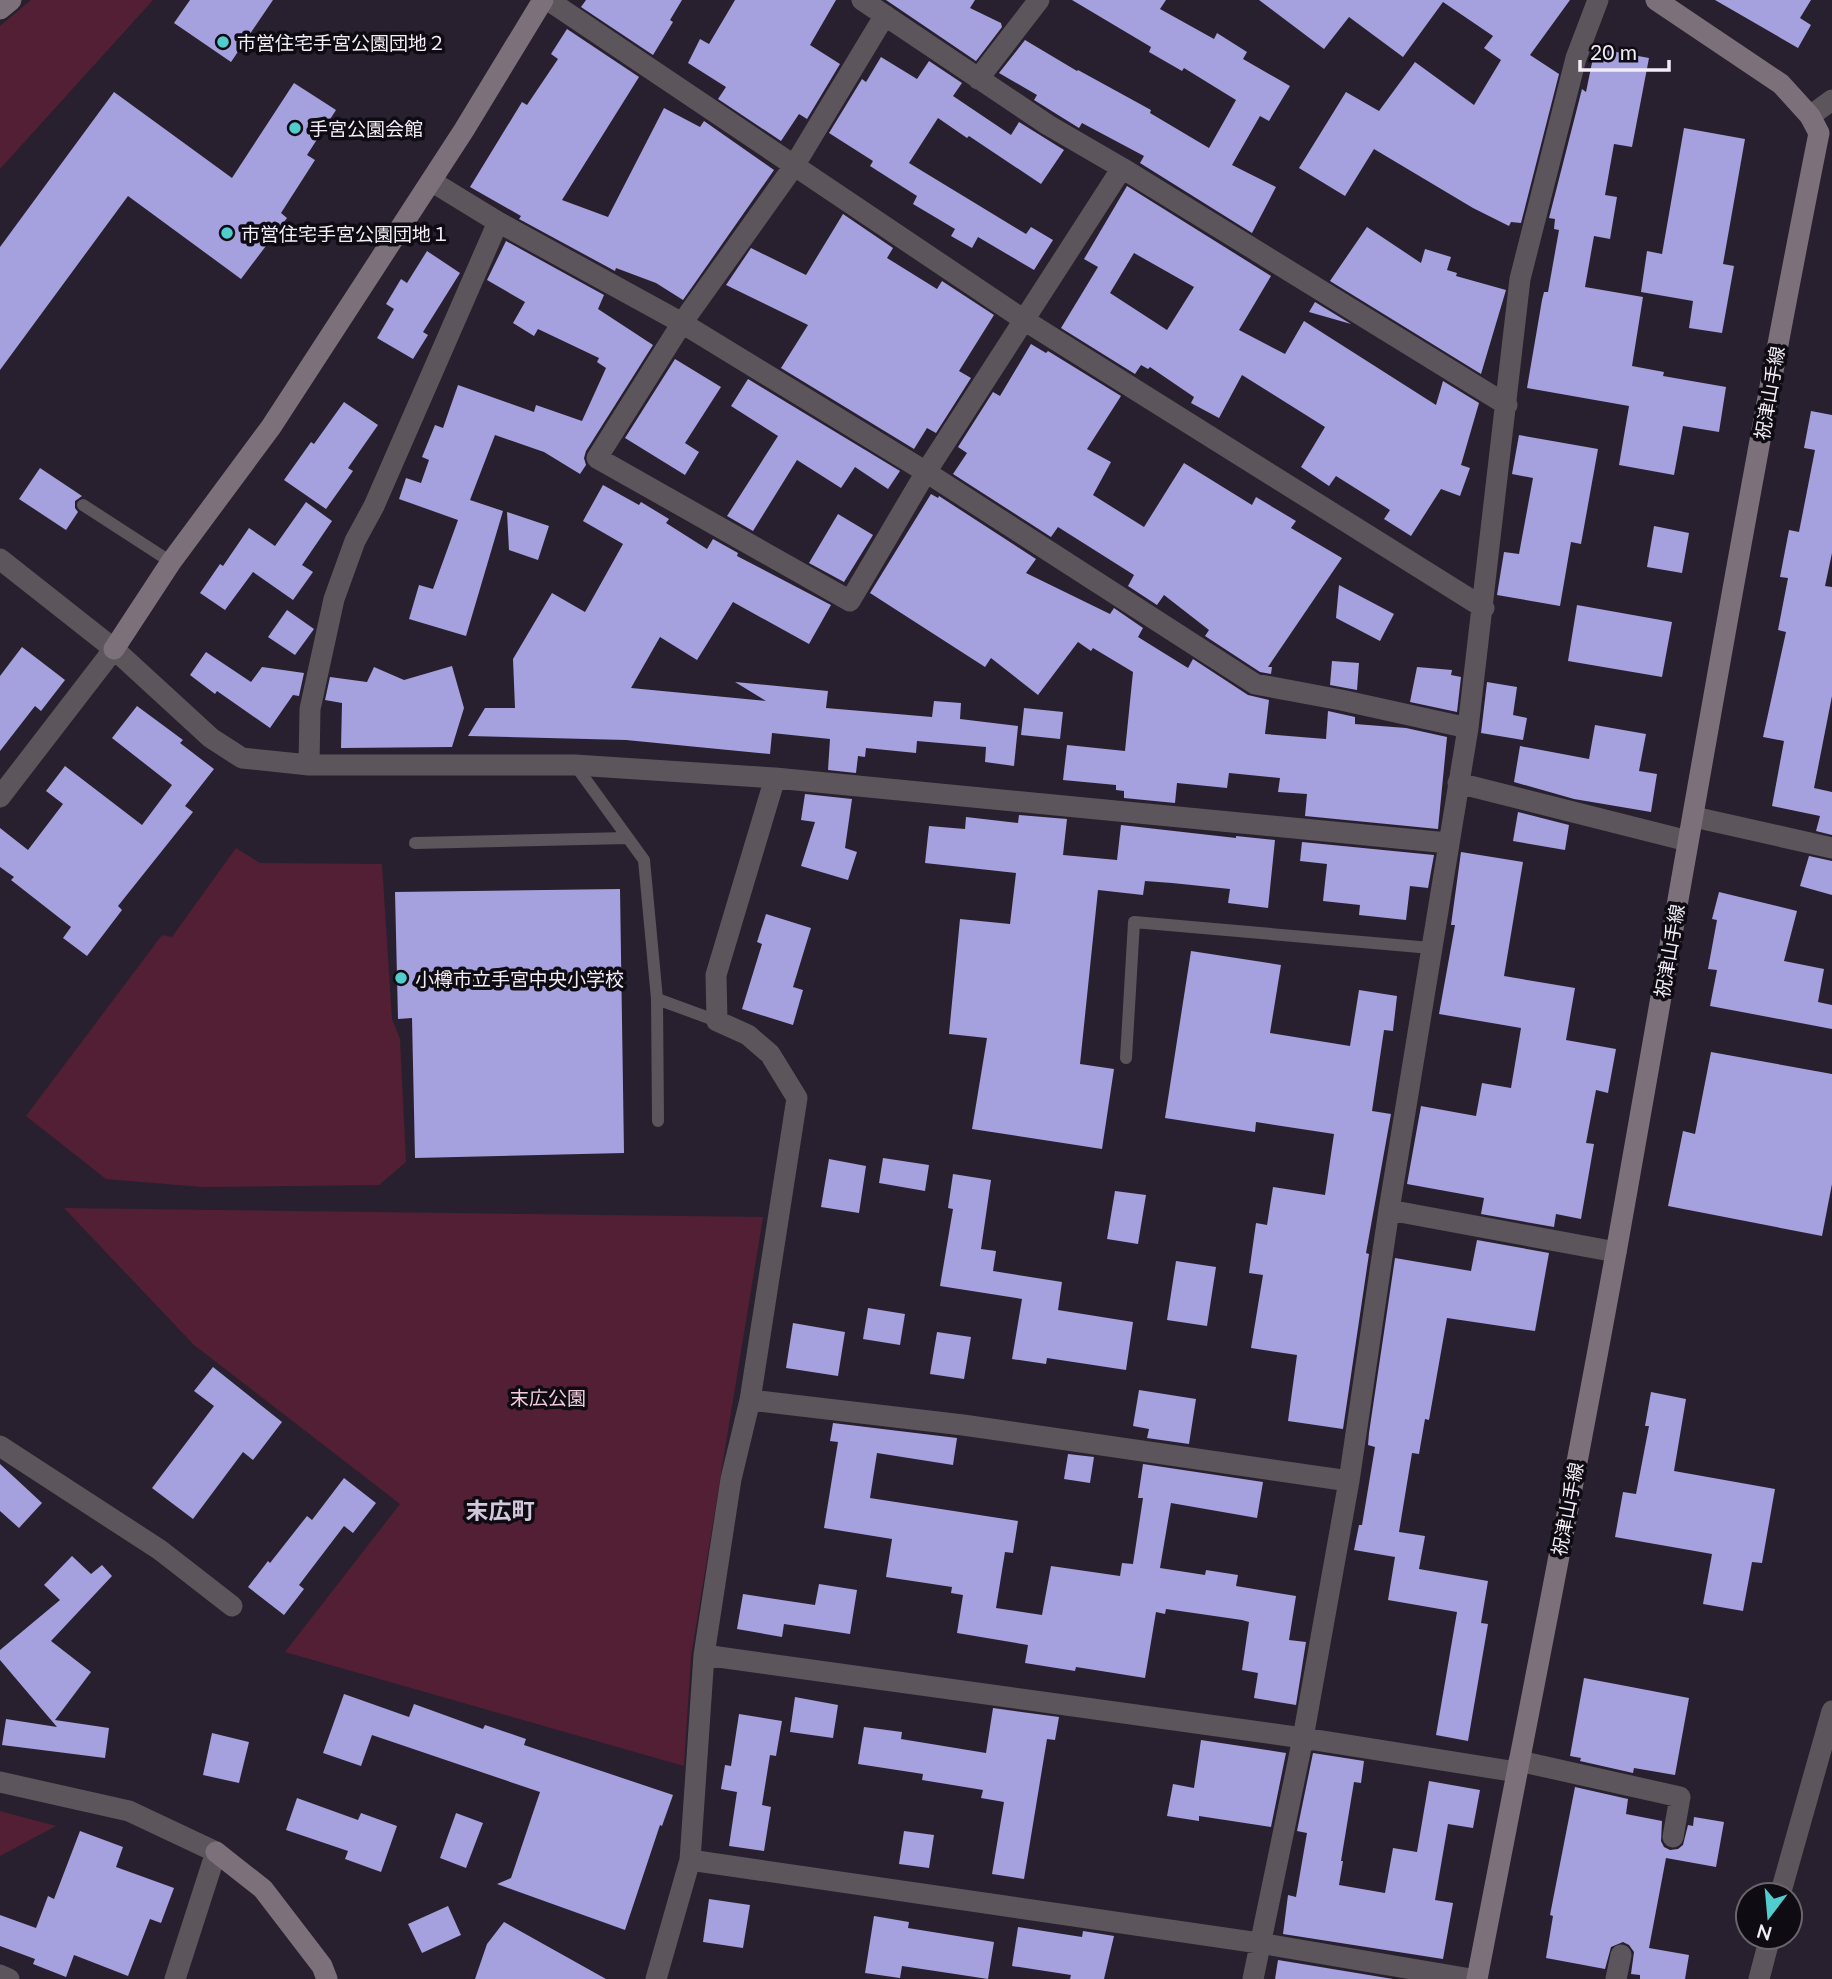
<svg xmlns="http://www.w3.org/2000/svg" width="1832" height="1979" font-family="Lato,'Noto Sans JP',sans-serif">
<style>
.green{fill:#521f35}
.building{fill:#a5a0de;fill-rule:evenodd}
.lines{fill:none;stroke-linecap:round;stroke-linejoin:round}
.lane{stroke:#5c555b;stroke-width:12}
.street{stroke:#5c555b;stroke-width:21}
.secondary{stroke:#7c707a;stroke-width:21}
.poi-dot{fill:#52cdce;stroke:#0f0b12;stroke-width:2.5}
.labels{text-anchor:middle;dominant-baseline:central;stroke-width:7;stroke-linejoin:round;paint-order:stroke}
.poi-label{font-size:19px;fill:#f2ecf6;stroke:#0f0b12;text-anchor:start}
.street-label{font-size:19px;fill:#f2ecf6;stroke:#0f0b12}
.park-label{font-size:19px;fill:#f3cbd9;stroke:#0f0b12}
.quarter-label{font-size:23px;font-weight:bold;fill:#d3c8dc;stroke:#0f0b12}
</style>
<rect width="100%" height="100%" fill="#28202e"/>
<!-- green -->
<path class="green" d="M31,0H153L0,169V26Z
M236,848L260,863L382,864L392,1019L400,1039L406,1162L379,1185L202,1187L106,1179L26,1116L162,935L172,937Z
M64,1208L763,1217L691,1657L684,1766L285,1652L400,1504L194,1345Z
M0,1811L56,1826L0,1856Z"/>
<!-- building -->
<path class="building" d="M190,0H273L231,62L174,23Z
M586,0H682L670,20L673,22L653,55L581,7Z
M735,0H836L810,45L840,64L807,119L799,114L781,141L718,99L726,87L688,63L700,39L709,44Z
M886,0H975L970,8L1001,23L1002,27L976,61Z
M1072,0H1166L1160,9L1214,39L1217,33L1247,52L1243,59L1290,86L1269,121L1260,116L1232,165L1276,187L1252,233L1140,163L1144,156L1082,123L1079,128L1034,100L1037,95L999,73L1025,40L1077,71L1078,70L1151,110L1150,113L1209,148L1236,100L1184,68L1182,71L1149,52L1151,47Z
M1259,0H1570L1530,55L1559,74L1521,223L1511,222L1509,226L1473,208L1374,149L1345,196L1299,168L1346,92L1379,111L1415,62L1474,105L1501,60L1484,48L1493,36L1443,2L1403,57L1349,17L1324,49Z
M1715,0H1811L1800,18L1811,25L1798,48Z
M567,29L639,77L562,200L608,217L664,108L700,127L704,121L774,170L683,300L656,283L616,268L615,271L519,219L521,216L470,187L522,102L527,105L558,59L551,54Z
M1595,48L1649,58L1632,147L1614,144L1605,195L1617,197L1610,239L1594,236L1585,287L1643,297L1632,366L1664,372L1663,376L1726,387L1719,432L1683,426L1674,475L1619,465L1629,406L1527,388L1542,300L1544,292H1548L1559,230L1554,229L1555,219L1549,218L1582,89L1586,92Z
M881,57L917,79L929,61L962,83L953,96L1011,135L1019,122L1064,150L1041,184L969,136L967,138L938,118L909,163L1026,234L1031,227L1053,240L1034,270L978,237L972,248L951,236L955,229L913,204L917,196L870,166L873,161L829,133L862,79L866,82Z
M294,83L336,110L307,155L315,160L281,213L287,218L241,279L128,196L0,370V247L114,92L232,178Z
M1684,128L1745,139L1723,264L1734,266L1722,333L1689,328L1693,301L1641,292L1647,251L1662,254Z
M1127,186L1271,276L1239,330L1285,354L1304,321L1436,405L1443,381L1479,403L1461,465L1470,468L1460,496L1441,489L1411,536L1384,519L1390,510L1336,476L1329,486L1301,467L1325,427L1242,375L1219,418L1191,403L1194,397L1150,367L1148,369L1141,365L1135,374L1061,328L1098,267L1084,259ZM1134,253L1194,287L1167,330L1110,293Z
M843,214L893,248L887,258L937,289L942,281L994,315L959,371L971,378L936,433L927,428L914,449L781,368L808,325L726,285L751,248L806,275Z
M1367,227L1421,263L1425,249L1451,257L1447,270L1457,273L1456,276L1506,290L1481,374L1330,281Z
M506,241L604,295L598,309L653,345L586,451L584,458L586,465L580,474L544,452L495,435L470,500L503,511L466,636L409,619L419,585L433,589L458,520L399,499L406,478L421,483L429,460L422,457L435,425L443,428L458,385L534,412L536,405L582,421L606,368L597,362L599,358L538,329L534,336L513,323L525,302L487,280Z
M427,251L460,273L423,332L428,335L413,359L377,338L394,309L386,304L401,279L407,283Z
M1315,302L1351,324L1309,312Z
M1031,344L1046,353L1048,351L1121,396L1087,449L1111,462L1093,495L1144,527L1184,463L1252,505L1256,497L1296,521L1291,528L1342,558L1268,667H1272L1271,674L1260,672L1205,636L1209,630L1164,595L1157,605L1128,586L1134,575L1058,527L1051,537L953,474L967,453L958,447L993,392L1000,396Z
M675,359L721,387L685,443L699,452L685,475L625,438Z
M748,379L900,471L888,489L855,467L841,488L797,460L753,531L727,516L778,436L731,406Z
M344,402L378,425L348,468L353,471L326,509L284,480L311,442L314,444Z
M1811,411L1832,415V553L1825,586L1832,587V696L1814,788L1832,792V835L1816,831L1820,816L1772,806L1784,741L1763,737L1786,632L1778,630L1788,578L1780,577L1789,530L1799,532L1815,450L1804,448Z
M1519,435L1598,449L1581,544L1571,542L1560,606L1497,595L1504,552L1519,554L1533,478L1512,474Z
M40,468L82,496L75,501V508L78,512L66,530L19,499Z
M603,485L639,505L641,502L669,519L666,523L707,549L713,539L738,553L737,556L831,605L809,644L733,602L697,660L660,637L631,688L766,701L735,682L828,691L826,708L932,717L934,701L961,703L960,719L1018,726L1014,766L985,762L986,747L917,741L916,753L866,748L865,757L858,756L856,773L828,770L830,739L772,733L770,754L626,740L468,736L485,708H515L513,659L552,593L585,612L623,544L583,521Z
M931,494L938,498L939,496L1036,559L1026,573L1110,614L1114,608L1143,628L1138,637L1188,668L1193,659L1248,695L1269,700L1265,734L1326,739L1328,711L1355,717V724L1406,728L1447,737L1438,829L1305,816L1307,794L1278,792L1280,778L1229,773L1227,788L1177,783L1175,803L1124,798V791L1116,790V785L1063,780L1067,745L1125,751L1133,672L1093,648L1091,651L1078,642L1038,695L991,658L985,667L870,593Z
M306,502L332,521L302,565L313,572L293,600L253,572L225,610L200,593L220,564L223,566L249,528L275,546Z
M507,512L549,526L538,560L509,550Z
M838,514L873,535L844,582L809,563Z
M1654,526L1689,533L1682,573L1647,567Z
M1339,585L1394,614L1380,641L1336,618Z
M1577,605L1672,622L1662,677L1568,661Z
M287,610L314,629L295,655L268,637Z
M22,647L65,680L41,711L35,706L0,751V676Z
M206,652L251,682L262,667L304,673L299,696L293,695L270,728L217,691L215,694L190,675Z
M1332,661L1359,663L1357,690L1330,685Z
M452,666L464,708L452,747L341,748L342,703L325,700L330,677L367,682L374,667L404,680Z
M1417,667L1452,670L1451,675L1461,677L1457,712L1410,702Z
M1487,682L1517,687L1513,715L1527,718L1523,740L1481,733Z
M137,706L183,740L180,743L214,769L185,806L193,812L118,906L122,910L87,956L63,938L71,927L11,880L14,877L0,867V828L28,850L63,804L46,791L65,766L142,825L172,785L112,738Z
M1024,708L1063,712L1060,739L1021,735Z
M1595,725L1646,734L1639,771L1657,774L1651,812L1574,799L1514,782L1520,746L1589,759Z
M805,794L852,799L845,848L857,852L848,880L801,866L815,822L801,820Z
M1518,812L1569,825L1565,850L1513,841Z
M1019,815L1067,819L1063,855L1117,860L1121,825L1236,838V836L1275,840L1268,908L1228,903L1230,889L1172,883L1145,881L1143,895L1098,890L1080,1064L1114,1069L1102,1149L972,1129L987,1038L949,1034L960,919L1010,924L1016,873L925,863L929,826L965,829L966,817L1018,823Z
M1302,842L1434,855L1428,888L1410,886L1406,920L1359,915L1360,905L1323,901L1327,864L1300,861Z
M1461,852L1523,862L1504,976L1575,988L1566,1040L1616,1049L1608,1093L1596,1090L1586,1143L1594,1144L1581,1219L1556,1214L1554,1227L1481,1214L1484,1198L1407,1184L1421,1106L1476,1116L1482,1083L1511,1088L1521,1028L1439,1014L1455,925H1451Z
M1809,856L1832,861V895L1800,886Z
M620,889L624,1153L415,1158L412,1018L398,1019L395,892Z
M1719,892L1797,911L1784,961L1824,969L1818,1002L1832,1005V1029L1710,1006L1717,970L1708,969L1717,920L1712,919Z
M766,914L811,928L793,987L803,990L793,1025L742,1009L762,944L757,942Z
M1191,951L1281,965L1270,1033L1350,1046L1359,990L1397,996L1393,1031L1384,1030L1372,1111L1391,1114L1366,1253L1369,1254L1343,1429L1288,1421L1297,1355L1251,1348L1263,1275L1249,1273L1256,1223L1267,1225L1273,1187L1325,1195L1334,1134L1256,1122L1255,1132L1165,1118Z
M1711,1052L1832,1074V1184L1822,1236L1668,1206L1683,1131L1695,1134Z
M883,1158L929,1165L925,1191L879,1183Z
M829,1159L866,1166L859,1213L821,1207Z
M953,1174L991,1180L981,1249L996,1251L993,1271L1062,1282L1058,1310L1133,1322L1126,1370L1047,1358L1046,1364L1012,1359L1022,1299L940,1286L953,1209L948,1208Z
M1115,1191L1146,1195L1138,1244L1107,1239Z
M1477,1240L1549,1253L1535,1331L1447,1318L1429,1420L1425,1419L1419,1454L1412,1453L1399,1532L1425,1536L1419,1569L1488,1581L1481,1623L1488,1624L1468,1741L1436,1735L1457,1612L1388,1600L1395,1557L1354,1550L1359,1525H1362L1375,1447L1368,1445L1369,1433L1395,1258L1471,1271Z
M1176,1261L1216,1267L1207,1326L1167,1320Z
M868,1308L905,1314L900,1345L863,1339Z
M793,1323L845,1332L838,1376L786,1368Z
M937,1332L971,1337L964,1379L930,1374Z
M213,1367L282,1422L253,1460L243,1452L193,1519L152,1488L214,1406L194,1391Z
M1139,1390L1196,1399L1189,1444L1147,1438L1149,1429L1133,1426Z
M1651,1392L1686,1399L1674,1471L1775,1489L1762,1563L1752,1562L1743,1611L1703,1604L1712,1554L1615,1537L1623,1492L1636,1494L1649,1426H1645Z
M833,1423L957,1438L953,1465L877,1453L870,1498L1018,1521L1013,1553L1005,1552L996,1608L1042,1615L1051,1566L1120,1576L1122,1563L1133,1564L1143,1498H1138L1143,1464L1263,1482L1257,1518L1171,1503L1160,1568L1205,1575L1206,1570L1238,1575L1236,1586L1296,1596L1289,1640L1306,1642L1296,1705L1254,1698L1258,1673L1242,1670L1249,1622L1242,1620L1166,1609L1165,1614L1156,1612L1145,1678L1076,1667L1075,1671L1025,1663L1028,1645L957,1633L963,1595L951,1593L952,1587L886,1577L892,1539L824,1528L838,1442L830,1441Z
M1068,1454L1094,1457L1090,1483L1064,1479Z
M0,1464L42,1503L19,1528L0,1511Z
M344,1478L376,1503L353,1533L344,1526L299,1585L304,1589L284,1615L248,1587L268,1561L270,1563L307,1516L312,1520Z
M72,1556L91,1574L102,1565L112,1576L51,1641L91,1672L55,1720L109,1728L105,1758L2,1745L6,1719L57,1727L0,1660V1650L60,1600L44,1585Z
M819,1584L857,1590L850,1634L784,1624L782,1637L737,1629L743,1594L815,1605Z
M1584,1678L1689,1698L1675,1775L1634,1768L1633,1773L1580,1761L1581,1758L1570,1756Z
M344,1694L409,1717L414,1704L483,1729L485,1725L526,1739L524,1745L673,1795L662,1826L660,1825L625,1930L497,1884L511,1878L540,1792L372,1735L361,1766L323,1753Z
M795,1697L838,1705L833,1738L790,1732Z
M993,1708L1059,1717L1055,1740L1047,1739L1024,1879L992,1874L1004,1802L981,1798L983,1790L922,1780L923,1774L858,1764L864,1727L902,1732L901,1739L986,1753Z
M739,1714L782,1721L776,1756L770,1755L762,1805L771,1807L764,1851L729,1846L737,1792L721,1789L725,1765L731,1766Z
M212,1733L249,1742L239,1783L203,1775Z
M1201,1740L1286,1753L1271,1827L1199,1816V1821L1167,1816L1173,1784L1194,1788Z
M1313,1753L1364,1761L1361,1783L1354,1782L1341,1861H1343L1339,1885L1385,1893L1393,1848L1417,1852L1429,1781L1480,1790L1473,1828L1448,1824L1435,1900L1453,1903L1443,1959L1283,1934L1288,1895L1296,1897L1307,1833L1297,1831Z
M1575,1787L1628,1799L1626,1814L1662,1821L1661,1841L1664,1847L1670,1850L1678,1849L1683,1845L1688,1825L1693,1826L1694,1817L1724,1822L1716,1867L1666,1858L1649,1948L1689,1955L1685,1979H1640V1975L1631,1974L1634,1952L1629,1945L1623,1942L1611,1947L1605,1969L1546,1958L1553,1916L1550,1915Z
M297,1798L358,1820L361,1813L397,1826L381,1872L345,1859L348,1851L286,1830Z
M456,1813L483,1823L466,1868L440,1858Z
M80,1831L123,1847L116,1867L174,1888L161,1923L150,1919L128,1976L74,1955L66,1977L33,1964L35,1959L0,1946V1915L36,1928L48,1896L54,1899Z
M904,1831L934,1835L929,1868L899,1864Z
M709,1899L750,1905L743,1948L703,1942Z
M448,1906L461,1935L422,1953L408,1924Z
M874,1916L909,1922L908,1928L994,1942L988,1979L902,1966L900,1978L865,1973Z
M504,1922L606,1979H475L487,1944Z
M1018,1927L1082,1937L1083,1931L1114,1936L1104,1979H1070L1071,1975L1012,1966Z
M1278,1960L1393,1979H1275Z"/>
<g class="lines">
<!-- lane -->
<path class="lane" d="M83,505L171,562
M575,765L644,860L657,999L658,1121
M415,843L627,838
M657,999L717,1021
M1126,1058L1134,922L1431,948"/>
<!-- street -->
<path class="street" d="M548,0L1024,320L1484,608
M862,0L1048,125L1122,168L1507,405
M885,15L794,166L682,323L597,458L850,601L926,472L1122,168
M978,79L1039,0
M1810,116L1832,100
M431,181L498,222L682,323L926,472L1255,684L1341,700L1468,728
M0,559L114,649L211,738L242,758L309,765H575L775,778L1448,843
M309,765L310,709L334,599L355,541L374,506L498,222
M1458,783L1688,841
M0,797L114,649
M1694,817L1832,848
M1389,1210L1616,1252
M750,1400L963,1425L1349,1481
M0,1446L160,1550L232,1606
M704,1655L1303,1738L1517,1772
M1519,1761L1680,1797L1673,1837
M0,1782L129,1811L216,1852L175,1979
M690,1860L1259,1943L1471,1979
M1780,1895L1832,1711
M0,1975L9,1979
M656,1979L690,1860L704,1655L731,1479L750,1400L797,1098L770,1054L748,1035L717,1021L716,975L775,778
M1253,1979L1303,1738L1349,1481L1389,1210L1468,728L1520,279L1576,58L1598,0
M1616,1979L1621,1955
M1759,1979L1770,1937"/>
<!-- secondary -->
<path class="secondary" d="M0,9L11,0
M114,649L171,562L271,427L464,130L543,0
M216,1852L263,1889L322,1966L327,1979
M1477,1979C1524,1735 1573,1491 1617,1247C1683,876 1745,503 1819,133L1810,116L1781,84L1656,0"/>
</g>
<!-- markers -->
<g class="poi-dot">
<circle cx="223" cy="42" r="7"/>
<circle cx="295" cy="128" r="7"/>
<circle cx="227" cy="233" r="7"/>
<circle cx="401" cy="978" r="7"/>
</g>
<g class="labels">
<!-- poi labels -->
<g class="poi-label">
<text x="237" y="42">市営住宅手宮公園団地２</text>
<text x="309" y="128">手宮公園会館</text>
<text x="241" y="233">市営住宅手宮公園団地１</text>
<text x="415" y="978">小樽市立手宮中央小学校</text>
</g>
<!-- street labels -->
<g class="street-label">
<text transform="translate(1769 393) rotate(-80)">祝津山手線</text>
<text transform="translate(1669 951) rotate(-80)">祝津山手線</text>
<text transform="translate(1567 1509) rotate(-79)">祝津山手線</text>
</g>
<!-- park labels -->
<g class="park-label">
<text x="548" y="1397">末広公園</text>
</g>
<!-- quarter labels -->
<g class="quarter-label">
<text x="500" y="1510">末広町</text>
</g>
</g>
<!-- north arrow -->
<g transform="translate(1769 1916) rotate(196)"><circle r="33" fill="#0f0b12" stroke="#6a656d" stroke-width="2"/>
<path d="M0-5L12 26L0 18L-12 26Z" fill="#52cdce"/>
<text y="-10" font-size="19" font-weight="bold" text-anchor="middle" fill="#f2ecf6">N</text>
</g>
<!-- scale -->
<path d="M1580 60v10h89v-10" fill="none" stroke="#f2ecf6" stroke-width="3.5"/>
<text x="1590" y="60" font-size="21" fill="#f2ecf6" stroke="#0f0b12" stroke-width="5" paint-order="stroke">20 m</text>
</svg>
